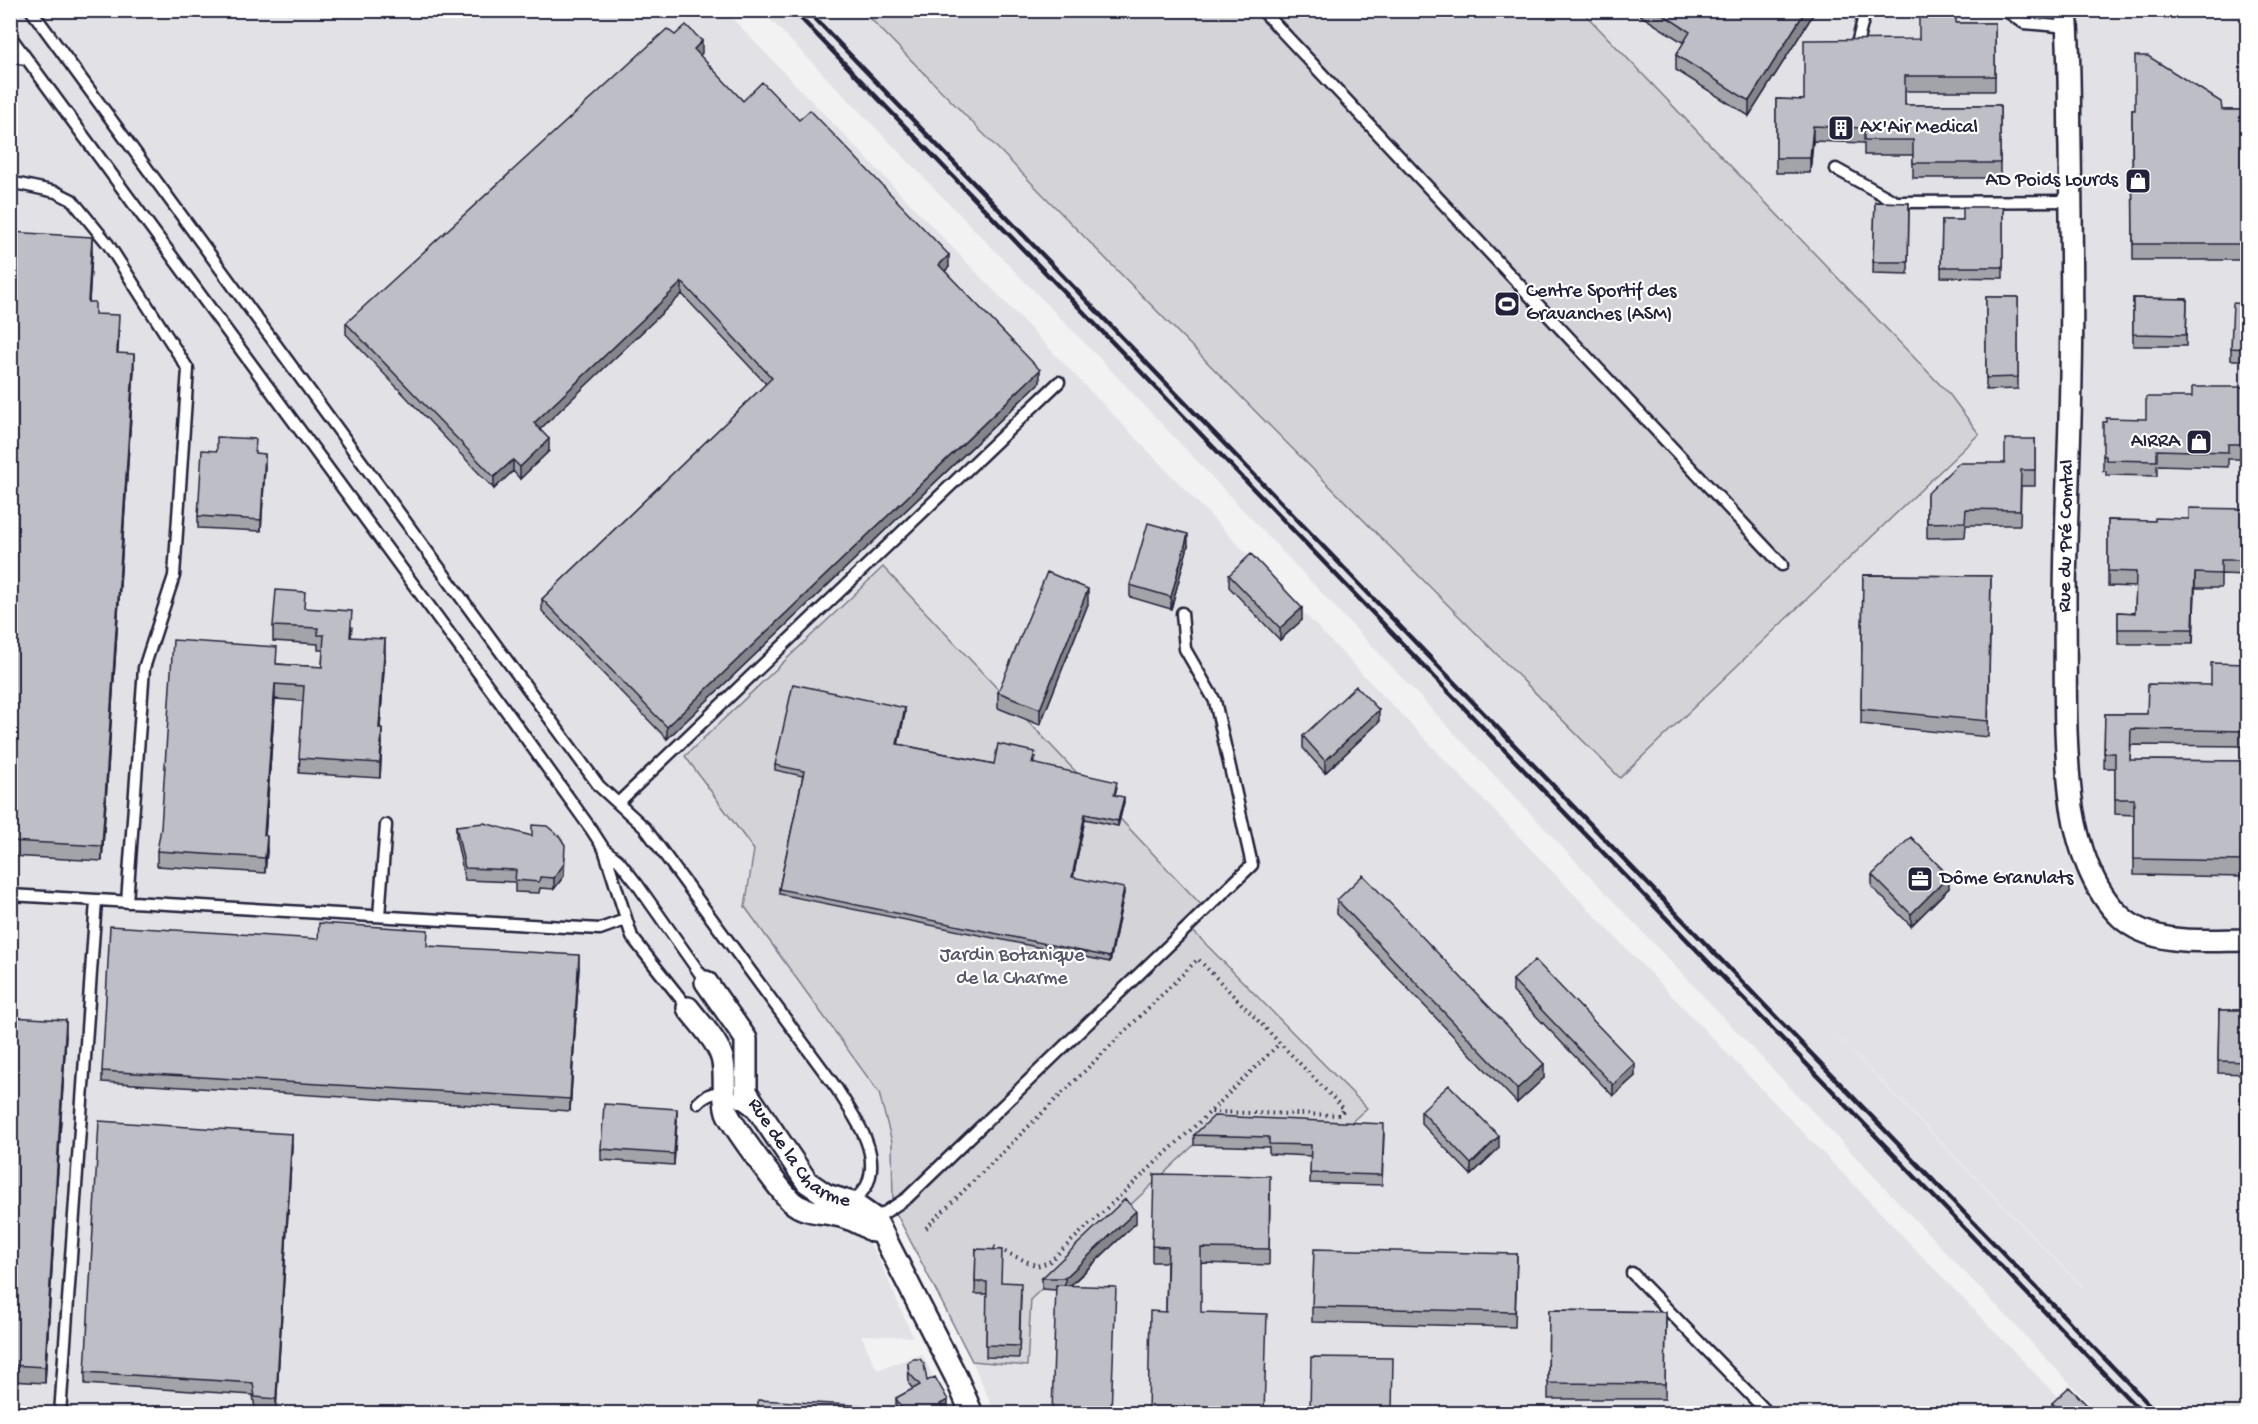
<svg xmlns="http://www.w3.org/2000/svg" width="2258" height="1424" font-family="'Gochi Hand',sans-serif">
<style>
.built{fill:#e2e2e6;fill-rule:evenodd}
.green{fill:#d3d3d8;stroke:#7a7a8a;stroke-width:1.5}
.lines{fill:none;stroke-linecap:round;stroke-linejoin:round}
.lane-casing{stroke:#22223b;stroke-width:15}
.street-casing{stroke:#22223b;stroke-width:26}
.path{stroke:#22223b;stroke-width:4;stroke-dasharray:1.5 4.5;stroke-linecap:butt}
.lane{stroke:#fff;stroke-width:10}
.street{stroke:#fff;stroke-width:21}
.rail{stroke:#22223b;stroke-width:4.5}
.wall{fill:#a3a3aa;stroke:#22223b;stroke-width:1.5}
.shaded-wall{fill:#85858b;stroke:#22223b;stroke-width:1.5}
.building{fill:#bebec6;stroke:#22223b;stroke-width:1.5}
.labels{text-anchor:middle;dominant-baseline:central;stroke-width:4.5;stroke-linejoin:round;paint-order:stroke}
.poi-label{font-size:20px;fill:#22223b;stroke:#fff;text-anchor:start}
.street-label{font-size:20px;fill:#22223b;stroke:#fff}
.park-label{font-size:20px;fill:#57576a;stroke:#fff}
</style>
<rect width="100%" height="100%" fill="#f2f2f3"/>
<filter id="ink" filterUnits="userSpaceOnUse"><feTurbulence type="fractalNoise" baseFrequency=".0167" numOctaves="2"/><feDisplacementMap in="SourceGraphic" scale="12" xChannelSelector="R" yChannelSelector="G"/><feConvolveMatrix kernelMatrix="1 2 1 2 8 2 1 2 1" color-interpolation-filters="sRGB"/></filter>
<g filter="url(#ink)">
<!-- built -->
<path class="built" d="M10,11H725L2073,1413H995L972,1361L1027,1365L1031,1299L1214,1126L685,756L754,850L745,907L879,1093L892,1142L893,1207L861,1229L879,1259L913,1337L861,1335L877,1370L922,1354L951,1413H11Z
M762,11H863L1257,413L1620,778L1979,434L1950,395L1582,11H2247V1413H2098L1103,362ZM1802,1000L2082,1286V1287L1900,1101Z"/>
<!-- green -->
<path class="green" d="M863,11H1582L1950,395L1979,434L1620,778L1257,413Z
M883,567L1206,910L1189,927L1367,1108L1339,1133L1214,1126L1031,1299L1027,1366L972,1361L893,1207L892,1142L879,1093L745,907L754,850L685,756Z"/>
<g class="lines">
<!-- lane casing -->
<g class="lane-casing">
<path id="lane" d="M31,10L599,786L645,828L837,1089C853,1116 882,1151 867,1185C864,1191 856,1198 852,1203
M1262,10L1782,565
M2005,10L2024,23L2068,27
M10,36L502,705L591,829L604,849L632,937L688,1008
M1858,40L1865,12L1868,10
M10,57L27,59
M1836,169L1896,202L2071,201
M10,182L56,192L72,200L108,244L188,369L174,576L144,668L127,902
M618,803L1059,382
M604,849L619,861L637,884L706,982
M10,895L582,928L600,929L625,920
M379,916L386,825
M698,1103C716,1084 732,1095 750,1109
M875,1219L907,1198L1252,865L1215,701L1185,649L1182,613
M1632,1273L1769,1414
M60,1414L96,901"/>
</g>
<!-- street casing -->
<g class="street-casing">
<g id="street">
<path d="M2066,10C2070,56 2069,102 2070,148C2071,223 2073,299 2071,375C2070,452 2065,530 2065,607C2066,674 2063,741 2072,807C2078,845 2092,890 2121,917C2153,947 2207,940 2248,940"/>
<path id="s1" d="M706,982L746,1039V1092L807,1182L826,1195L852,1203L875,1219L956,1377L972,1414"/>
<path d="M688,1008C699,1023 720,1043 723,1062C726,1079 722,1095 727,1112C732,1126 781,1191 792,1202C804,1212 816,1211 831,1214C846,1216 861,1223 873,1231"/>
</g>
</g>
<!-- path -->
<path class="path" d="M926,1228L1198,959L1344,1109L1340,1115L1210,1112
M994,1247L1037,1266L1049,1262L1210,1112L1280,1043"/>
<!-- lane -->
<use href="#lane" class="lane"/>
<!-- street -->
<use href="#street" class="street"/>
<!-- rail -->
<path class="rail" d="M793,10L2143,1414
M807,10L2158,1414"/>
</g>
<!-- wall -->
<path class="wall" d="M1632,10H1816L1749,116L1676,70V55L1684,43Z
M2234,10H2247V19Z
M1956,23H1995V91H1905V105H2000V178H1913V155H1864V143L1813,141L1810,173H1776V99L1804,100L1919,39Z
M702,53L699,56L743,101L799,120L949,267L945,271L1040,382L667,739L542,611V599L766,384L682,294L540,429L549,451L520,479L513,471L494,489L346,334V323Z
M2132,110H2242L2243,260H2133Z
M1875,202L1909,203L1908,274L1873,273Z
M2003,207V278L1941,277L1942,220H1963Z
M10,232L92,252L89,302L95,314L119,331L118,353L134,369L102,861L10,856Z
M1986,297H2018V389L1986,390Z
M2133,298L2187,299L2186,346H2133Z
M2247,304V360H2231V348Z
M2247,387V459H2228V467L2157,465V476L2106,475V471H2103V456L2146,419L2192,397Z
M2035,439V486H2021L2020,525H1966L1965,537L1927,538V494L2005,463Z
M256,454L265,466L261,531L198,528V516Z
M2247,509V575L2221,574V588H2195L2193,644H2118V612L2135,613L2136,587L2108,586V520L2155,521L2189,519Z
M1188,546L1171,609L1130,597V585Z
M1229,575L1302,620L1280,640L1229,587Z
M1863,575L1991,576L1988,737L1861,724Z
M1088,604L1040,725L998,708V692Z
M305,608L352,627L351,637L385,654L380,728L382,743L380,778L299,773L303,701L275,699L265,836L267,851L265,873L157,866V851L277,664L322,667L323,650H318V644L273,641V626Z
M2247,664V746L2131,745L2130,760L2247,761V905H2245V877L2134,875V815L2115,814V768H2104L2105,714H2147L2211,685Z
M905,713L898,744L994,764L1035,757L1033,764L1117,787L1115,795L1124,802L1118,826L1085,819L1073,878L1124,893L1110,962L779,894V889L803,776L775,770V765Z
M1379,722L1325,773L1303,748V736Z
M456,826L564,876L554,889L540,888L539,893L515,892V882L465,880L456,838Z
M1872,875L1949,888L1911,926L1872,887Z
M1337,900L1544,1078L1517,1103L1337,914Z
M428,946L579,967L570,1111L102,1082V1071Z
M1513,980L1635,1076L1613,1096L1513,992Z
M2219,1010H2247V1074L2218,1073Z
M10,1017L66,1035L45,1383L10,1381Z
M2241,1090L2247,1091V1155H2241Z
M1421,1111L1499,1148L1471,1175L1421,1123Z
M677,1120L674,1165L601,1160V1149Z
M1384,1134L1382,1185L1310,1183L1311,1156L1269,1154V1147L1194,1145V1135Z
M292,1146L276,1410L255,1409L253,1395L85,1384V1372Z
M1270,1191L1269,1265L1201,1263L1166,1312L1167,1262H1152V1246Z
M1136,1223L1070,1286L1116,1303L1056,1290L1042,1289V1278Z
M976,1249L1001,1282L1021,1295L1019,1358L986,1357L987,1294H975Z
M1517,1254L1515,1327L1312,1322V1307Z
M1549,1310L1666,1312L1665,1399H1548Z
M908,1363L927,1381L948,1411L943,1413H898L896,1409V1398L913,1389L909,1384Z
M2052,1403L2091,1413H2055L2052,1411Z"/>
<!-- shaded-wall -->
<path class="shaded-wall" d="M1806,10H1816L1749,116V101Z
M702,41V53L694,61V49Z
M1813,126V141L1810,173V158Z
M92,237V252L88,317V302Z
M949,255V267L939,277V265Z
M682,282V294L534,435V423Z
M134,354V369L102,861V846Z
M1040,370V382L667,739V727Z
M549,439V451L520,479V467Z
M265,454V466L261,531V520Z
M513,460V471L494,489V477Z
M1188,534V546L1171,609V597Z
M2195,573V588L2193,644V629Z
M1088,589V604L1040,725V709Z
M1302,608V620L1280,640V628Z
M385,639V654L379,743V728Z
M275,684V699L264,851V835Z
M905,708V713L897,749V744Z
M1379,710V722L1325,773V761Z
M382,728V743L380,778V763Z
M1124,797V802L1118,826V821Z
M1085,814V819L1072,882V877Z
M267,836V851L265,873V858Z
M565,856L564,876L554,889V878Z
M1949,876V888L1911,926V914Z
M1124,888V893L1110,962V957Z
M579,955V967L570,1111V1099Z
M66,1020V1035L45,1383V1367Z
M1544,1064V1078L1517,1103V1089Z
M1635,1064V1076L1613,1096V1085Z
M677,1109V1120L674,1165V1154Z
M292,1134V1146L276,1410V1399Z
M1499,1136V1148L1471,1175V1164Z
M1136,1211V1223L1065,1290V1278Z
M948,1400V1411L943,1413H932L940,1404Z"/>
<!-- building -->
<path class="building" d="M1656,10H1806L1749,101L1676,55L1690,32Z
M1919,10H1956V23H1995V76H1905V105H2000V163H1913V140H1864V128L1813,126L1810,158H1776V99L1804,100V40L1919,39Z
M686,25L702,41L694,49L743,101L762,82L799,120L810,110L949,255L939,265L1040,370L667,727L542,599L772,378L682,282L534,423L549,439L520,467L513,460L494,477L346,323L667,29L675,35Z
M2135,56H2148L2221,102L2222,110H2242L2243,244H2133L2132,110H2135Z
M1875,202L1909,203L1908,262H1873Z
M1963,207H2003V267H1941L1942,220H1963Z
M10,232L92,237L88,302H95V314L119,315L117,353L134,354L102,846L10,841Z
M1986,297H2018V377L1986,378Z
M2133,298L2187,299L2186,335L2133,334Z
M2233,303L2247,304V349L2231,348Z
M2192,387H2247V444H2228V452L2157,450V461L2106,460V456H2103V422H2106V418L2146,419V397H2192Z
M217,437L256,439L255,453L265,454L261,520L198,516L202,450L217,451Z
M2005,439H2035V470H2021L2020,510L1966,509L1965,522L1927,523V494L1959,463H2005Z
M2189,508L2247,509V560H2221V574L2195,573L2193,629H2118V612L2135,613L2136,572L2108,571V520L2155,521V518L2189,519Z
M1148,523L1188,534L1171,597L1130,585Z
M1251,554L1302,608L1280,628L1229,575Z
M1047,572L1088,589L1040,709L998,692Z
M1863,575L1991,576L1988,721L1861,709Z
M276,590L305,592L304,608L352,611L350,637L385,639L379,728H382L380,763L299,758L304,686L275,684L264,835L267,836L265,858L157,851L161,828L173,640L277,647L276,664L322,667L324,635H318V628L273,626Z
M2211,663L2247,664V731L2131,729L2130,760L2247,761V890H2245V861L2134,859V799H2115V753H2104L2105,714H2147L2148,684L2211,685Z
M793,684L905,708L897,744L994,764L998,744L1035,752L1032,763L1117,782L1114,795L1124,797L1118,821L1085,814L1072,877L1124,888L1110,957L779,889L804,771L775,765Z
M1356,686L1379,710L1325,761L1303,736Z
M484,823L532,836V825L547,826L560,837L565,845L564,864L554,878L540,877L539,882L515,880L516,870L465,868L456,826Z
M1911,837L1949,876L1911,914L1872,875Z
M1363,875L1544,1064L1517,1089L1337,900Z
M319,923L428,930L427,946L579,955L570,1099L102,1071L110,926L318,939Z
M1535,960L1635,1064L1613,1085L1513,980Z
M2219,1010H2247V1062L2218,1061Z
M10,1017L66,1020L45,1367L10,1365Z
M1449,1085L1499,1136L1471,1164L1421,1111Z
M2241,1090L2247,1091V1143H2241Z
M604,1104L677,1109L674,1154L601,1149Z
M1214,1116L1384,1124L1382,1175L1310,1173L1311,1145L1269,1144V1137L1194,1135Z
M99,1121L292,1134L276,1399L255,1397L253,1383L85,1372Z
M1154,1174L1270,1176L1269,1249L1201,1248V1312L1267,1314L1264,1413H1148L1150,1311L1166,1312L1168,1247L1152,1246Z
M1125,1199L1136,1211L1065,1278H1042Z
M976,1249L1002,1250L1001,1282L1021,1283L1019,1346L986,1345L987,1282H975Z
M1314,1249L1517,1254L1515,1312L1312,1307Z
M1056,1285L1116,1287L1111,1413H1052Z
M1549,1310L1666,1312L1665,1384L1548,1383Z
M1311,1357L1393,1358L1392,1413H1310Z
M913,1359H920L924,1364L927,1381L935,1377L948,1400L940,1404L942,1408L932,1413H904L896,1398L920,1385L909,1373L908,1363Z
M2069,1387L2091,1409L2087,1413H2063L2052,1403Z
M758,1400L869,1406V1413H758Z
M1659,1408H1675V1413H1659Z"/>
</g>
<!-- icons -->
<defs>
<g id="building-square" transform="scale(1.35)"><rect x="-9" y="-9" width="18" height="18" rx="4" fill="#22223b" stroke="#fff"/><path d="M-4-6H4V6H1V3H-1V6H-4ZM-2.5-4.3h1.7v1.8h-1.7ZM.8-4.3h1.7v1.8H.8ZM-2.5-1h1.7V.8h-1.7ZM.8-1h1.7V.8H.8Z" fill="#fff"/></g>
<g id="shop-square" transform="scale(1.35)"><rect x="-9" y="-9" width="18" height="18" rx="4" fill="#22223b" stroke="#fff"/><path d="M-5-2.5h2.3a2.7 3.5 0 0 1 5.4 0H5L5.5 6h-11ZM-1.5-2.5h3a1.5 2.3 0 0 0-3 0Z" fill="#fff"/></g>
<g id="stadium-square" transform="scale(1.35)"><rect x="-9" y="-9" width="18" height="18" rx="4" fill="#22223b" stroke="#fff"/><path d="M0-5a6.5 5 0 1 0 0 10a6.5 5 0 1 0 0-10ZM-3.5-1.8h7v3.6h-7Z" fill="#fff"/></g>
<g id="office-square" transform="scale(1.35)"><rect x="-9" y="-9" width="18" height="18" rx="4" fill="#22223b" stroke="#fff"/><path d="M-6-3h4V-5.5h4V-3h4V5H-6ZM-1-4.5V-3h2v-1.5ZM-6 0V1H6V0Z" fill="#fff"/></g>
</defs>
<g fill-rule="evenodd">
<use href="#building-square" x="1841" y="128"/>
<use href="#shop-square" x="2138" y="181"/>
<use href="#stadium-square" x="1507" y="304"/>
<use href="#shop-square" x="2199" y="442"/>
<use href="#office-square" x="1920" y="879"/>
</g>
<g class="labels">
<!-- poi labels -->
<g class="poi-label">
<text x="1860" y="128">Ax'Air Medical</text>
<text x="2118" y="181" text-anchor="end">AD Poids Lourds</text>
<text x="1526" y="292">Centre Sportif des<tspan x="1526" dy="23">Gravanches (ASM)</tspan></text>
<text x="2180" y="442" text-anchor="end">AIRRA</text>
<text x="1940" y="879">Dôme Granulats</text>
</g>
<!-- street labels -->
<g class="street-label">
<text transform="translate(2067 536) rotate(-89)">Rue du Pré Comtal</text>
<text stroke="none"><textPath href="#s1" startOffset="206">Rue de la Charme</textPath></text>
</g>
<!-- park labels -->
<g class="park-label">
<text x="1012" y="956">Jardin Botanique<tspan x="1012" dy="23">de la Charme</tspan></text>
</g>
</g>
<!-- margin -->
<rect width="2258" height="1424" fill="none" stroke="#fff" stroke-width="36"/>
<rect x="18" y="18" width="2222" height="1388" fill="none" stroke="#22223b" stroke-width="2" filter="url(#ink)"/>
</svg>
